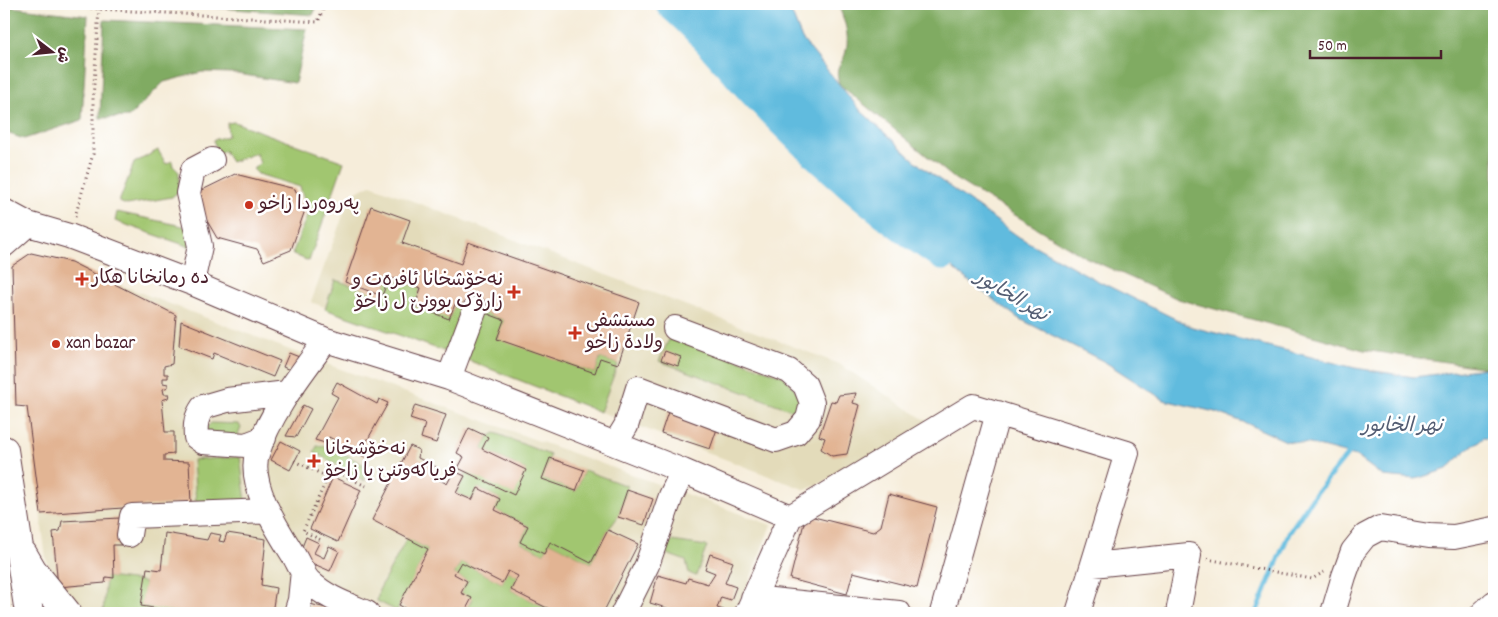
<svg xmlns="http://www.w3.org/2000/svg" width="1498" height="617" font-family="Dekko,'Playpen Sans Arabic',sans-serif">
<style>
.built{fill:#e3dbba}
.green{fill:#a1c670;stroke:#76724e}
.forest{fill:#80ab62;stroke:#656546}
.water{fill:#60bbde;stroke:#556d84}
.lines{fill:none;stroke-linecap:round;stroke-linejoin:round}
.stream{stroke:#60bbde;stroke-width:5}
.river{stroke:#60bbde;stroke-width:31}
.building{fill:#e2b493}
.minor-casing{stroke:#643e45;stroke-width:26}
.highway-casing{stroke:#643e45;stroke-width:30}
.path{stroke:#643e45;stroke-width:3;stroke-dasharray:1 4;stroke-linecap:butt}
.minor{stroke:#fff;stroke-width:24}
.highway{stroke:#fff;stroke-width:28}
.poi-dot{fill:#c8321e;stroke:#fff;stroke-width:2}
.labels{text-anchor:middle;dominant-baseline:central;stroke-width:5;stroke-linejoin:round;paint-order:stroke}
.poi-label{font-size:19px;fill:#4a1f2b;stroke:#fff;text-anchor:start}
.water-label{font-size:20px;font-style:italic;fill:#535d73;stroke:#fff}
</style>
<rect width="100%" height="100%" fill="#fff"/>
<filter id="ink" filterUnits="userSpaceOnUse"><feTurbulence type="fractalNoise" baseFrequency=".02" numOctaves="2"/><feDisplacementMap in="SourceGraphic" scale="10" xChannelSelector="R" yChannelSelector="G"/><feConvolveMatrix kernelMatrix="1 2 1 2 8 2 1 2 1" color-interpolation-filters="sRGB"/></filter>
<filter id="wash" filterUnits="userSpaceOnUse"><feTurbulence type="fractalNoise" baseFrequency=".0096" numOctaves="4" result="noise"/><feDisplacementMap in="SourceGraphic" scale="20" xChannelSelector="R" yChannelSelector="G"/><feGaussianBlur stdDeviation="1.12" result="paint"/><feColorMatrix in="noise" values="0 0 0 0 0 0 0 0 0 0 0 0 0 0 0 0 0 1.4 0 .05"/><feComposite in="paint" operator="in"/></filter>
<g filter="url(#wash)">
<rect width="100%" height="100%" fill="#f6edda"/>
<!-- built -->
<path class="built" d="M371,185L839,364L931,424L853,467L806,490L311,302L351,194Z
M100,277L321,362L771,525L737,613H76L59,591L46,559L27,407Z"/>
<!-- green -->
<path class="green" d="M234,122L344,162L309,261L292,254L308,213L300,187L258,174L253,169L260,163L256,153L231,162L224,151L218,153L213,140L228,136L227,123Z
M158,150L166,164L172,161L173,166L179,172V191L172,197L127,205L119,202L134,163Z
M117,212L192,228L196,249L115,221Z
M389,277L421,288L415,306L449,319L456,302L504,320L497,338L595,373L600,358L618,364L600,412L458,356L325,309L335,280L382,295Z
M671,335L785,377L801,397L799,408L797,412L659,361Z
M211,423L239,424L241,428L238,435L215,439L205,429Z
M495,433L550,455L543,479L576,491L584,470L627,486V490L618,517L608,530L591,563L550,542L544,554L520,542L528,526L495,510L500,499L478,488L472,500L456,493L467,472L526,470L482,449L488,437Z
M317,446L333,447L364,465L365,481L314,452Z
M240,457L246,502H196L193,460Z
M407,538L428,549L397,611L377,601L379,590Z
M671,541L707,546L696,576L689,573L686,561L664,553Z
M461,562L502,583L508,571L518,576L511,590L554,612L553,613H464L472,599L461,593L467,581L454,574Z
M106,577L140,581L145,583L142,606L191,613H103Z"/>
<!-- forest -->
<path class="forest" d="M168,4H318L313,15Z
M838,4H1494V367L1487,368L1364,350L1178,299L1085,257L955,179L839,84C834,62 842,68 846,51C850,33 844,20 838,4Z
M4,6L88,16L82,120L24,139L4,132Z
M104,20L307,29L295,83L231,73L202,72L164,82L129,117L100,118Z"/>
<!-- water -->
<path class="water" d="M669,4H788L802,39L861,111L922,167L1019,237L1096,280L1192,327L1355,368L1414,377L1494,367V440L1484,438L1469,448L1447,469L1416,479L1383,476L1356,456L1310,444L1286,441L1246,423L1215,412L1164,400L1105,362L1018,318L962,276L868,196L795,118L701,29Z"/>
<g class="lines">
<!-- stream -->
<path class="stream" d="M1256,613L1289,533L1313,497L1352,449"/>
<!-- river -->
<path class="river" d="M671,4C702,30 726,62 754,92C811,152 874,209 943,255"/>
</g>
<g id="blocks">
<!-- building -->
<path class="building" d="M235,174L295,189L304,213L291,250L264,261L257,249L217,238L192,195Z
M371,206L410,220L402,243L461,264L468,242L639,302L618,364L600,358L595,373L497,339L504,320L456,302L449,319L415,306L421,288L389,277L382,296L345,282Z
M31,253L71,262L176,315L172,364L164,366V374H168V378H163V383L168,384V387L163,389L164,394H169L168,398L162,400L165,432H174V454L164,455V461L189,462L191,503L41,514L27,407L16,406L12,266Z
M181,321L280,361L273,377L214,353L212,359L179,346Z
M665,351L681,357L678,366L661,360Z
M289,353L317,364L311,379L283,367Z
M337,382L377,404L379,399L388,403L363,448L368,451L365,457L329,437L325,443L315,440L338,397L331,393Z
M856,393L853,403L860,405L847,454L832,456L821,449L825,438L819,436L831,401L836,402L839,395Z
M303,405L311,409L296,437L286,436Z
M415,405L446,415L436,443L421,438L425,424L410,419Z
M668,412L717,429L710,449L661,433Z
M469,428L488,437L482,449L526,470L514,495L458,468L464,457L457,453Z
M281,441L300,451L290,470L271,460Z
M410,446L419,450L418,458L440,469L435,477L447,484L454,471L465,476L456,493L472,500L478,488L500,499L495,510L528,526L520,542L544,554L550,542L591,563L608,530L638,544L603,613H557L511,590L518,576L508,571L502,583L461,562L454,574L467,581L461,593L472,598L464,613H414L399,605L428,549L372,520Z
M550,458L584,470L576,491L542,479Z
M333,477L361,490L338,542L310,529Z
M627,490L653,499L644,525L618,517Z
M889,494L937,507L917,588L853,572L847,594L790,579L806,515L873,532L881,526Z
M120,518L121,545H113L114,578L106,577L105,583L58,587L53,532L60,531L62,521Z
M165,533L207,540L210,533L221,535L219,541L224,542L227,533L266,539L261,585L276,588L272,613H185L141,606L147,568L161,570Z
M306,537L319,543L314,553L324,558L329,546L339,551L330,571L298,557Z
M710,554L733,562L725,583L736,587L731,600L721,597L717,608L724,610L722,613H668L670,609L650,603L658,575L686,583L688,578L708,584L715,573L705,569Z
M310,604L334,610L333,613H308Z"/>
</g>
</g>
<g filter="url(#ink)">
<use href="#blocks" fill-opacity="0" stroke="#643e45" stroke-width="1"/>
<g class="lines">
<!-- minor casing -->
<g class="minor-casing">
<path id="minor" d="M4,211L28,224L69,236L192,283L326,340L449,378L683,471L790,517
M4,245L28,224
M192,283L200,246L188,193L193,170L212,160
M326,340C301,374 269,414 257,454C248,486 278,530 294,556C299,564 303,576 310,582C325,597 348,605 367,613
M449,378L475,309
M264,438L246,445L203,442L196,437C195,425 196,417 203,407L227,400L287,393
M615,444L626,426L638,388L776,440L796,433L808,419L812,403L805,385L789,371L675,328
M129,535L132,516L268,511
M1093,565L1189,555L1178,613
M753,598L899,613
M296,613L300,600L303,571
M623,613L647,565L671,496L683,471
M747,613L790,517L973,406L1127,453L1078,613
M942,613L998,413
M1333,613L1344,576L1353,551L1365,536L1380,528L1429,536L1454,537L1494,529
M1483,613L1494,603"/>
</g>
<!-- highway casing -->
<g class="highway-casing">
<path id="highway" d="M4,450L29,613
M23,554L33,571L67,613"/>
</g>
<!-- path -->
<path class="path" d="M56,4L99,9L318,22L325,4
M75,217L93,154V99L99,9
M294,461L328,477L303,531L323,541
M328,477L332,470L366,486
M1207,559L1312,579L1324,572"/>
<!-- minor -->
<use href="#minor" class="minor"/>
<!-- highway -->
<use href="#highway" class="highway"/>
</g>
</g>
<!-- markers -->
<g class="poi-dot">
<circle cx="249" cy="205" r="5"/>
<path d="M79.5 271.5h5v5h5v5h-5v5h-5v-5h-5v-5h5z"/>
<path d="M511.5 284.5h5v5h5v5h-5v5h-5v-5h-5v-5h5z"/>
<path d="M572.5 325.5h5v5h5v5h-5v5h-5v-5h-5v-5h5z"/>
<circle cx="56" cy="344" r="5"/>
<path d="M311.5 453.5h5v5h5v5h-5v5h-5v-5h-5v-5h5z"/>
</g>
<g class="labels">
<!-- poi labels -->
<g class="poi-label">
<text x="259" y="205">په‌روه‌ردا زاخو</text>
<text x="92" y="279">ده رمانخانا هكار</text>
<text x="503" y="281" text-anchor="end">نەخۆشخانا ئافرەت و<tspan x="503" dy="22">زارۆک بوونێ ل زاخۆ</tspan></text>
<text x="586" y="322">مستشفى<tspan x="586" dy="22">ولادة زاخو</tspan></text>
<text x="66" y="344">xan bazar</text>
<text x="325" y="450">نه‌خۆشخانا<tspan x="325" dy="22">فرياكه‌وتنێ يا زاخۆ</tspan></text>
</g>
<!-- water labels -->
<g class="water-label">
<text transform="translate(1011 297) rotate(31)">نهر الخابور</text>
<text x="1402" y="427">نهر الخابور</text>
</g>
</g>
<!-- margin -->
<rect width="1498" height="617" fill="none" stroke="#fff" stroke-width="20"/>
<!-- north arrow -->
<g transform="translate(52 52) rotate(106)" stroke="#ffffff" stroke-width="4" paint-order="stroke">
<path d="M0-4L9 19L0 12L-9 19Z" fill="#4a1f2b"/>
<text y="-8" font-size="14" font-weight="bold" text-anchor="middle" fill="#4a1f2b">ش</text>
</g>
<!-- scale -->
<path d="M1310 50v8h131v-8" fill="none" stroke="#4a1f2b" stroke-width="2.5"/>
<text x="1318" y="50" font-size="15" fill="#4a1f2b" stroke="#ffffff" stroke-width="4" paint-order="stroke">50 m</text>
</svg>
